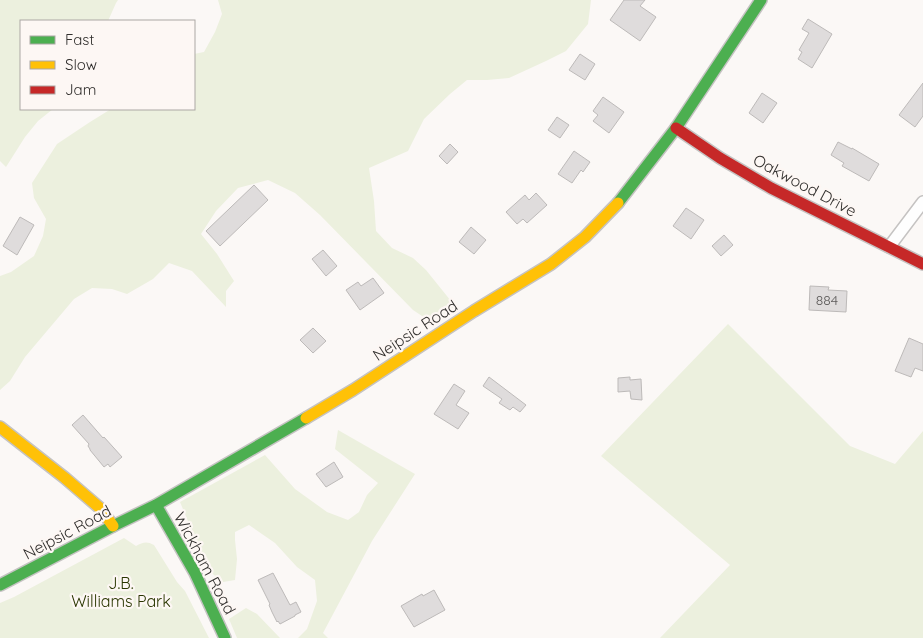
<svg xmlns="http://www.w3.org/2000/svg" width="923" height="638" font-family="Quicksand,sans-serif">
<style>
.green{fill:#ecf0de}
.building{fill:#dfdcdc;stroke:#bdbab9}
.lines{fill:none;stroke-linecap:round;stroke-linejoin:round}
.street-casing{stroke:#c5c3c2;stroke-width:14}
.fast-casing{stroke:#c5c3c2;stroke-width:14}
.slow-casing{stroke:#c5c3c2;stroke-width:14}
.jam-casing{stroke:#c5c3c2;stroke-width:14}
.street{stroke:#fefefe;stroke-width:11}
.fast{stroke:#4caf50;stroke-width:11}
.slow{stroke:#ffc107;stroke-width:11}
.jam{stroke:#c62828;stroke-width:11}
.labels{text-anchor:middle;dominant-baseline:central;stroke-width:4.5;stroke-linejoin:round;paint-order:stroke}
.number-label{font-size:14px;fill:#5c5a59}
.street-label{font-size:16px;fill:#312f2d;stroke:#fdf7f4}
.park-label{font-size:16px;fill:#2a3600;stroke:#fdf7f4}
</style>
<rect width="100%" height="100%" fill="#fbf8f6"/>
<!-- green -->
<path class="green" d="M0,0H118L116,3L108,21H21V109H53L38,121L25,137L6,167L0,161Z
M218,0H591L588,24L566,51L546,61L509,78L487,80H467L450,94L424,119L408,151L369,168L374,201L376,231L392,248L413,258L426,270L455,306L446,313L425,318L413,310L320,215L295,193L268,180L238,188L216,211L201,234L217,254L234,281L226,291V307L192,271L169,263L153,279L127,294L112,289L92,288L74,299L25,357L10,381L0,390V276L11,272L34,256L43,236L46,219L34,198L32,183L57,144L90,122L111,109H194V54L204,52L215,32L222,14Z
M728,324L850,446L895,464L923,431V638H660L730,565L601,456Z
M338,430L415,474L372,541L323,633L328,638H298L307,629L317,601L315,580L297,567L275,543L249,525L235,532V540L237,559L235,580L223,582L209,571L180,502L265,455L295,489L327,512L348,520L359,512L367,495L378,483L335,449Z
M124,538L136,546C143,542 147,541 154,545L177,582L185,591L209,638H0V603L14,597Z
M246,608L257,614L280,638H237L229,619Z"/>
<!-- building -->
<path class="building" d="M624,0H645L640,6L656,17L640,41L610,20Z
M808,19L832,34L812,68L798,59L802,52L799,50L809,33L802,29Z
M580,54L595,64L585,80L569,70Z
M923,83V116L915,127L899,115Z
M762,93L777,103L763,123L749,113Z
M603,97L624,112L609,133L593,121L598,115L593,111Z
M557,117L569,125L560,138L548,130Z
M838,142L852,149V148L879,164L869,181L842,166L844,163L831,155Z
M450,144L458,152L447,164L439,156Z
M574,151L590,162L583,172L581,170L572,183L558,174Z
M254,185L268,200L220,246L206,231Z
M536,193L547,205L527,223L523,219L517,224L506,212L525,195L529,200Z
M686,208L704,220L691,239L673,226Z
M20,217L34,225L17,255L3,246Z
M471,227L486,240L474,254L459,242Z
M724,235L733,245L721,256L712,246Z
M323,250L337,266L326,276L312,259Z
M373,278L384,293L360,310L346,290L358,282L361,286Z
M810,286L829,287L828,290L847,291L846,312L809,310Z
M313,328L326,341L313,353L300,340Z
M909,338L923,344V371L915,368L911,377L895,371Z
M489,377L526,405L520,412L513,407L510,410L499,403L502,399L483,386Z
M630,377V380L641,379L642,400L631,399L630,391L618,392V378Z
M454,384L465,391L456,405L469,413L458,429L434,414Z
M83,415L103,438L104,437L122,457L110,467L108,464L104,467L90,450V449L88,446L89,444L72,425Z
M334,462L343,477L326,487L316,474Z
M273,573L290,605L296,602L301,612L295,615V616L280,624L278,621L277,622L272,612L269,605L270,604L258,580Z
M434,590L445,610L414,627L401,606L422,594L423,596Z"/>
<g class="lines">
<!-- street casing -->
<g class="street-casing">
<path id="street" d="M889,247L923,202"/>
</g>
<!-- fast casing -->
<g class="fast-casing">
<path id="fast" d="M618,203L676,128L761,0
M156,505L195,573L225,638
M0,585L113,526L156,505L306,418"/>
</g>
<!-- slow casing -->
<g class="slow-casing">
<path id="slow" d="M306,418L353,390L474,311L551,264L585,237L618,203
M0,427L65,478L101,509L113,526"/>
</g>
<!-- jam casing -->
<g class="jam-casing">
<path id="jam" d="M676,128L720,158L771,188L923,264"/>
</g>
<!-- street -->
<use href="#street" class="street"/>
<!-- fast -->
<use href="#fast" class="fast"/>
<!-- slow -->
<use href="#slow" class="slow"/>
<!-- jam -->
<use href="#jam" class="jam"/>
</g>
<g class="labels">
<!-- number labels -->
<g class="number-label">
<text x="827" y="300">884</text>
</g>
<!-- street labels -->
<g class="street-label">
<text transform="translate(805 185) rotate(28)">Oakwood Drive</text>
<text transform="translate(415 330) rotate(-33)">Neipsic Road</text>
<text transform="translate(67 532) rotate(-28)">Neipsic Road</text>
<text transform="translate(205 563) rotate(62)">Wickham Road</text>
</g>
<!-- park labels -->
<g class="park-label">
<text x="121" y="583">J.B.<tspan x="121" dy="18">Williams Park</tspan></text>
</g>
</g>
<!-- legend -->
<rect x="20" y="20" width="175" height="90" fill="#fdf7f4" stroke="#aba7a4"/>
<rect x="30" y="36" width="25" height="8" fill="#4caf50" stroke="#aba7a4"/>
<text x="65" y="45" font-size="15" fill="#312f2d">Fast</text>
<rect x="30" y="61" width="25" height="8" fill="#ffc107" stroke="#aba7a4"/>
<text x="65" y="70" font-size="15" fill="#312f2d">Slow</text>
<rect x="30" y="86" width="25" height="8" fill="#c62828" stroke="#aba7a4"/>
<text x="65" y="95" font-size="15" fill="#312f2d">Jam</text>
</svg>
